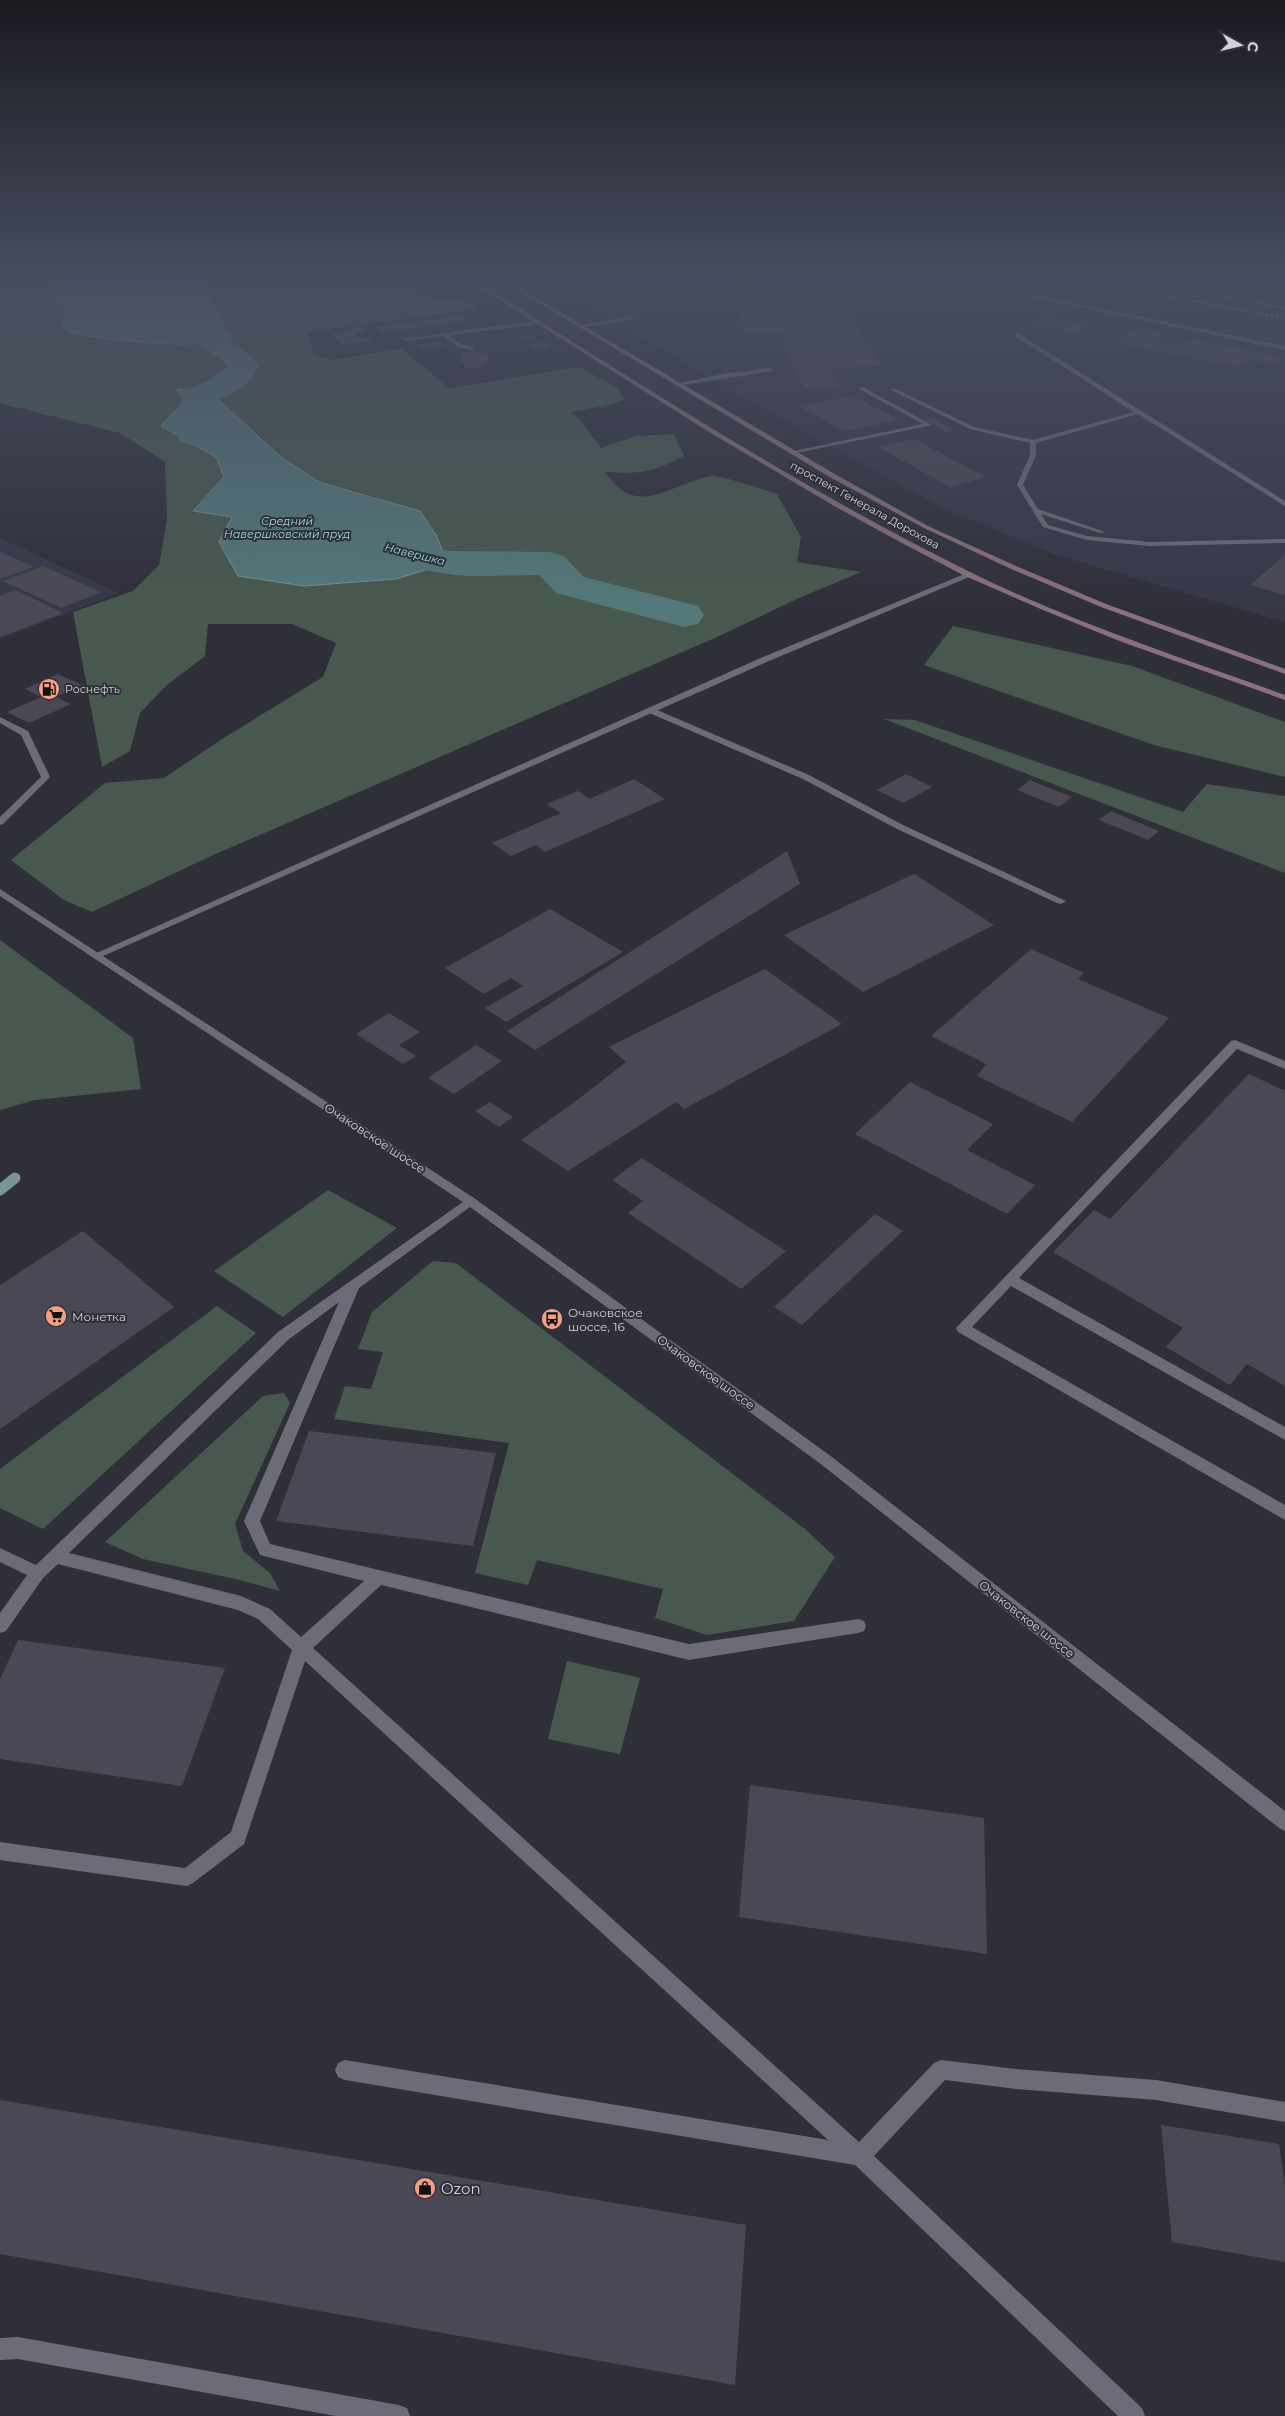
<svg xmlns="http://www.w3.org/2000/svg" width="1285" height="2416" font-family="Montserrat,sans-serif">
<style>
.built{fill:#373748}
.green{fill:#47594e;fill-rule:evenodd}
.water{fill:#54797b;stroke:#7a9397}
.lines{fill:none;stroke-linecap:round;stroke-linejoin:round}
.stream{stroke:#7a9397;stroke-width:11}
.river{fill:#54797b;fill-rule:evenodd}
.building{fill:#4a4854}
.service{fill:#6c6c78;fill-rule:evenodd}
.minor{fill:#6c6c78;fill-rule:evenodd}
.tertiary{fill:#6c6c78;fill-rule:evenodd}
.secondary{fill:#8b707b;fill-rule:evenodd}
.rail{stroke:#9b9ba4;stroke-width:2;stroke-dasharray:2.5 2.5;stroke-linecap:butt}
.labels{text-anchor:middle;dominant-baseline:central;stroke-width:4;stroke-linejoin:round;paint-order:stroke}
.far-street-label{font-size:11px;fill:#d1d1d8;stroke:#2f2f3a}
.far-water-label{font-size:11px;font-style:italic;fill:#95dde1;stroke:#2f2f3a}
.far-poi-label{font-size:11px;fill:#d1d1d8;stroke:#2f2f3a;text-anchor:start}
.street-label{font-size:12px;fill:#d1d1d8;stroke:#2f2f3a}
.poi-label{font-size:12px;fill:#d1d1d8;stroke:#2f2f3a;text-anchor:start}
.near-poi-label{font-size:15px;fill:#d1d1d8;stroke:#2f2f3a;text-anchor:start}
</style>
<rect width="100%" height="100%" fill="#2f2f3a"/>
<!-- built -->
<path class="built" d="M537,275H1285V622L1053,554L944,509L739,395Z
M0,538L119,593L0,639Z"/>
<!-- green -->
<path class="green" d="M0,275H55L47,298L66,312L67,332C96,339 208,353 230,336L206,293L201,275H413L399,279L437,300L457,298L479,306L477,309C421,317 364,323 308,332L313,354L333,360L401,348L449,388L579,367L618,388L624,400L604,406L570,412L580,420L601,448L636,436L674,434L684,456C651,473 642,474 605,472C637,520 669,484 711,476C721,475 765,490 777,494L801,537L797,562L861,572L799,598L717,637L211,856L92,912L64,900L11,860L105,783L164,778L222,739L323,677L336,643L292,624H208L205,656L167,685L140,713L130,751L102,767L73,612L133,591L159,565L167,520L165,462L120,433L0,403ZM177,389L247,428L282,458L319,482L375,497L396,579L304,586L238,576L232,517L194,511L224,477L216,456L161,426L185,400Z
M953,626L1132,666L1285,722V777L1154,745L924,665Z
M884,719L915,720L1183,812L1207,784L1285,796V873Z
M0,940L133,1038L141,1089L35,1100L0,1110Z
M328,1190L397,1228L283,1317L214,1271Z
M433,1261L456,1263L805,1529L835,1557L794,1621L707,1635L655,1618L663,1589L537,1560L528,1585L475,1573L509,1443L334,1419L345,1386L371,1389L383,1352L358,1349L372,1312Z
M217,1306L256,1333L43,1529L0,1508V1469Z
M284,1393L290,1403L235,1524L243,1551L270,1573L280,1591L235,1579L143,1559L105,1542L263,1396Z
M567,1661L640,1678L620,1754L548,1739Z"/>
<!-- water -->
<path class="water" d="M55,275H201L206,293L230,336C208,353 96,339 67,332L61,322L66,312L47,298Z
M177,389L211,393L282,458L319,482L420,511L436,535L448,563L396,579L304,586L238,576L219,542L232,517L193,511L224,477L216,457L161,426L185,400Z"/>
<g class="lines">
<!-- stream -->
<path class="stream" d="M0,1190L15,1178"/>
<!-- river -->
<path class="river" d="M134,275H160L173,300L226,336L254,359L259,365C253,383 229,397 211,402L203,423L206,429L239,437L244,444L239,451C219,456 199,447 180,442L171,423L187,389L207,382L228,366L206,348L152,311Z
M361,525L374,528L399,540L448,551L550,552L564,556L584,577L698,606L704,615L698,624L684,627L556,593L539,575C510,575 477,578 448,574C423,571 356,556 342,536L348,528Z"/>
</g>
<!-- building -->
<path class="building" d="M601,275H667L668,281L602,282Z
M763,275H814L817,281L759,282L755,276Z
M722,277H748L759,298L732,299Z
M624,289L636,297L610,301L597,293Z
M647,298L660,308L630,312L611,305Z
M844,307L883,366L830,368L840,388L805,389L781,341H792L787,331L746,332L736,310Z
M464,315L471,320L383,333L376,327Z
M1047,318L1087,325L1074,332L1034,324Z
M361,325L366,331L354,333L349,326Z
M1140,328L1168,334L1157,340L1181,345L1193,339L1283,357L1272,364L1249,359L1236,367L1114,342Z
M352,331L360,338L370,337L374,340L343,345L330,334Z
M531,335L538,340L524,342L516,337Z
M441,341L443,346L438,348L421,349L419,345Z
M542,342L549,347L536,349L529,344Z
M472,351L489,354L488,361H483L478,369L464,368L465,362H461L462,354Z
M853,396L900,420L844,431L798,406Z
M933,418L955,431L946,432L924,419Z
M914,439L986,477L950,487L878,447Z
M0,552L34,567L0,579Z
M1285,555V595L1250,585Z
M43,566L101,592L61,608L3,581Z
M16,590L39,601L63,613L0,637V596Z
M58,674L82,685L56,697L71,704L29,723L7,712L41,697L25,689Z
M906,774L932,787L903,803L877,790Z
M634,779L665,799L545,852L536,845L511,856L492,843L561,813L547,804L578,791L590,799Z
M1030,780L1072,797L1059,807L1017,790Z
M1111,811L1159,831L1148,840L1099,820Z
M787,851L800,884L535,1050L507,1031Z
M914,874L994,925L863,992L784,935Z
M550,909L623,952L506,1022L485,1008L523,986L511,978L484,994L445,968Z
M1031,949L1084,973L1078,979L1169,1018L1072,1122L977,1076L986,1064L931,1036Z
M765,969L842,1024L684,1109L676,1102L568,1171L521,1140L572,1104L626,1062L609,1047Z
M389,1013L420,1032L399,1045L416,1056L403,1064L356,1034Z
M476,1045L502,1061L454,1094L428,1078Z
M1249,1074L1285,1091V1386L1247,1364L1230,1385L1166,1347L1183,1328L1053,1252L1094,1210L1110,1219Z
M910,1082L993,1124L967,1150L1035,1185L1007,1214L855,1134Z
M490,1102L513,1117L499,1127L475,1111Z
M642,1158L786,1251L741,1289L628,1213L643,1201L612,1180Z
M875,1214L903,1231L802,1325L774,1307Z
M83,1231L174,1307L0,1429V1285Z
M309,1431L496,1453L473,1546L276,1521Z
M18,1640L225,1668L182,1786L0,1759V1679Z
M750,1785L984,1818L987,1954L739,1917Z
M0,2100L746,2225L735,2385L0,2254Z
M1161,2125L1279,2144L1285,2187V2262L1172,2242Z"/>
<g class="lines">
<!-- service -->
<path class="service" d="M937,275L1003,289L1045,275H1053L1009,290L1285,346V350L926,275Z
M632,316L634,319L579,328L576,326Z
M539,321L541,324L449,335L462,345L474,347L472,350L458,347L443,336L404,341L401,339Z
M1015,334H1019L1285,501V506L1283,505L1138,414L1036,443V455L1023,485L1038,509L1105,532L1100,533L1041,514L1048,525L1087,536L1149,542L1285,539V543L1149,546L1087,540L1043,527L1017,485L1030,455V443L970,429L889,389L894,388L974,427L1033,440L1134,412L1015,336Z
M771,368L773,371L677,386L674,384L729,373Z
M861,386L932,425L792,454L794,451L923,424L859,389Z
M650,707L809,775L903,825L1066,901L1061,904L1057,903L897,829L803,779L647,712L646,710Z
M0,717L28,731L50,777L3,824L0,825V817L41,777L21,735L0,723Z
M1235,1040L1285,1061V1069L1237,1049L1019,1278L1285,1427V1440L1011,1286L972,1327L1285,1505V1520L958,1332L956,1328L1231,1041Z
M470,1197L476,1201L474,1204L359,1288L260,1521L270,1544L689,1644L858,1619L864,1621L866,1626L864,1631L858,1633L689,1660L381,1585L313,1648L859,2142L934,2063L941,2060L1016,2069L1156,2080L1285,2102V2122L1156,2100L1016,2089L945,2080L874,2156L1142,2408L1145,2416H1118L855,2165L345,2080L338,2077L335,2070L338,2063L345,2060L828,2140L305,1661L244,1844L193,1883L187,1886L0,1860V1842L185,1868L231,1832L292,1650L258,1619L238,1610L58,1564L43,1578L6,1631L0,1633V1613L27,1575L0,1562V1548L36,1565L278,1332ZM339,1302L244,1521L260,1555L364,1581L301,1637L270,1609L241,1596L69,1553L288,1340Z
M18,2337L399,2405L407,2408L410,2416H336L18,2359L0,2360V2338Z"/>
<!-- minor -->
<path class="minor" d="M967,573L974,575L769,661L101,957H93L92,955L763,657Z"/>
<!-- tertiary -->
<path class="tertiary" d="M0,889L474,1198L832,1457L1285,1811V1831L1279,1828L822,1465L466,1204L0,896Z"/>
<!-- secondary -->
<path class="secondary" d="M460,275H466C632,378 795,486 970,572C1071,622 1179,657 1285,695V700L1122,642L1043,610L965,576L900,542L836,507L709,432Z
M492,275H498L833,473L928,526L1016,566L1106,604L1285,669V674L1101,607L1011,569L924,528L828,476Z"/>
<!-- rail -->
<path class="rail" d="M1070,275L1111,286L1285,318
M1110,275L1285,308"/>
</g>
<!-- sky -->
<linearGradient id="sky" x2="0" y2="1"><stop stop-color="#1a1a20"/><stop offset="0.45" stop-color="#474d60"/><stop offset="1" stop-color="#474d60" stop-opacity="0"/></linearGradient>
<rect width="1285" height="614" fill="url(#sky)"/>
<!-- icons -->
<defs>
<g id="fuel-disc" transform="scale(1.125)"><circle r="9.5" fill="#f39f86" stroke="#2f2f3a"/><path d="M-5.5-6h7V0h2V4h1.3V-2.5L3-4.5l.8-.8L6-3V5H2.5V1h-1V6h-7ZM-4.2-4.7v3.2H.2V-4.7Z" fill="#111"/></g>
<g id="supermarket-disc" transform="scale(1.125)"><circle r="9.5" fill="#f39f86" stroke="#2f2f3a"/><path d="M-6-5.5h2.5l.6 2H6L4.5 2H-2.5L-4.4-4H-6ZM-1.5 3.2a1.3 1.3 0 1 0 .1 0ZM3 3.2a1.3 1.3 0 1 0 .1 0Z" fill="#111"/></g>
<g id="bus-disc" transform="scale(1.125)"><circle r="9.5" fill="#f39f86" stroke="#2f2f3a"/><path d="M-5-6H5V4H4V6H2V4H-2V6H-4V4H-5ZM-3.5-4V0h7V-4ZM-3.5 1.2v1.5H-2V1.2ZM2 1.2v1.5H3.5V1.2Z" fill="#111"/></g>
<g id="shop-disc" transform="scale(1.125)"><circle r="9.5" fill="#f39f86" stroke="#2f2f3a"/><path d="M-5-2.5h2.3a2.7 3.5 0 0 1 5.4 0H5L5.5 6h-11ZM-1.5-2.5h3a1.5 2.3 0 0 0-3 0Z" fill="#111"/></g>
</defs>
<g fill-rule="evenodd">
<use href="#fuel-disc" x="49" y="689"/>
<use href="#supermarket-disc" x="56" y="1316"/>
<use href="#bus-disc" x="552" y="1319"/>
<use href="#shop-disc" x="425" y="2188"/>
</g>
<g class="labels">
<!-- far-street labels -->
<g class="far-street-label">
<text transform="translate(865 505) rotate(29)">проспект Генерала Дорохова</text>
</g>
<!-- far-water labels -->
<g class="far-water-label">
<text x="287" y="521">Средний<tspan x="287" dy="13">Навершковский пруд</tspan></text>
<text transform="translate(415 554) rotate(14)">Навершка</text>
</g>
<!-- far-poi labels -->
<g class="far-poi-label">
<text x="65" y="689">Роснефть</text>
</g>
<!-- street labels -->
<g class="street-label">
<text transform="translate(375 1138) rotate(33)">Очаковское шоссе</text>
<text transform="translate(706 1372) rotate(36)">Очаковское шоссе</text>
<text transform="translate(1027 1619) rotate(38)">Очаковское шоссе</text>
</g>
<!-- poi labels -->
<g class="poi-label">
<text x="568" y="1312">Очаковское<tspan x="568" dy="14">шоссе, 16</tspan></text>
<text x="72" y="1316">Монетка</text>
</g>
<!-- near-poi labels -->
<g class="near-poi-label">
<text x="441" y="2188">Ozon</text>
</g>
</g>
<!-- north arrow -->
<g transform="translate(1240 45) rotate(98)" stroke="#2f2f3a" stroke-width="4" paint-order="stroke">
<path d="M0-4L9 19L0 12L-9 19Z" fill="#d1d1d8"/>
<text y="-8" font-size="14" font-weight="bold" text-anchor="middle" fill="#d1d1d8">С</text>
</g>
</svg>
